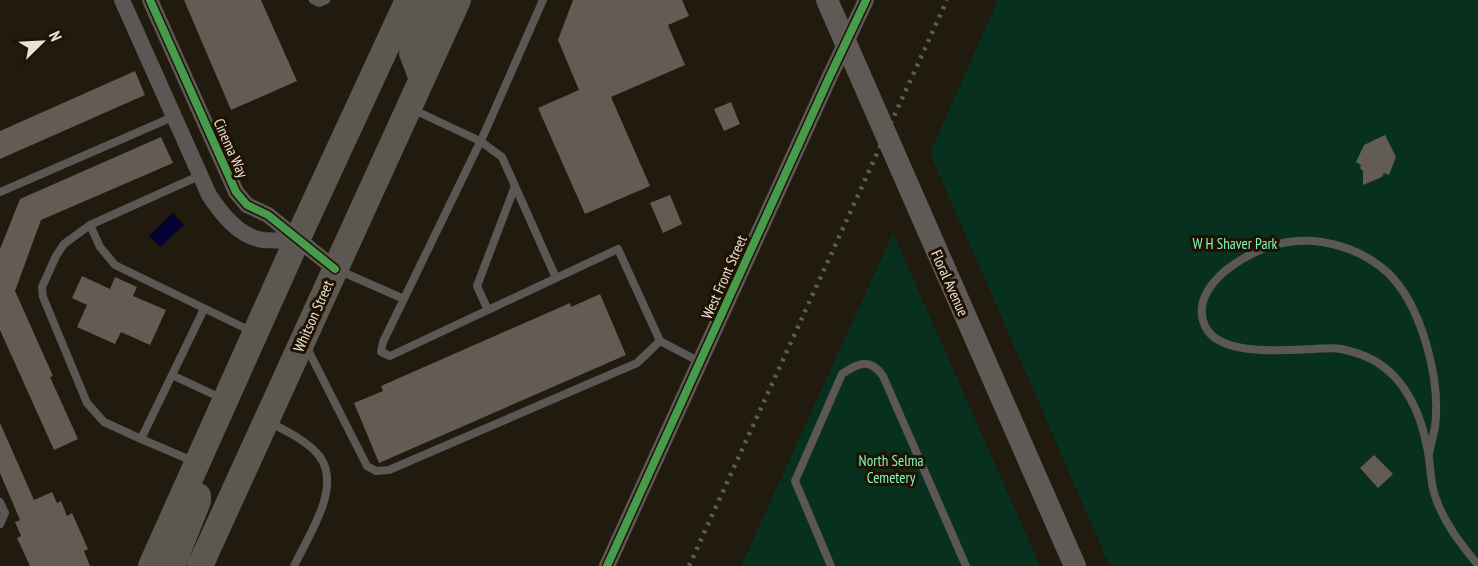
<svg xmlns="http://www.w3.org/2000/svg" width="1478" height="566" font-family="'PT Sans Narrow',sans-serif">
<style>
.green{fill:#08301e}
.water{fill:#030231}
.building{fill:#625c53}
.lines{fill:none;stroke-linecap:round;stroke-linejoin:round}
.service{stroke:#5c5755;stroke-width:8}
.minor{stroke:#5c5755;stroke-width:16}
.secondary{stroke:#5f5a55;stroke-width:22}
.primary{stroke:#5d5752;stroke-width:26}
.rail{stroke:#5f5b55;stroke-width:4.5;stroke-dasharray:3 6;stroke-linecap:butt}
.cycleway-casing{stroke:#201201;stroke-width:11}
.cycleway{stroke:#469c4c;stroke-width:8}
.labels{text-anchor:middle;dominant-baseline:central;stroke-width:6;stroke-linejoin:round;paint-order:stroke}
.street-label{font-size:15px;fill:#ebe1d4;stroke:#201201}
.park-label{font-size:15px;fill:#7cfbc0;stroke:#201201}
</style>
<rect width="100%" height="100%" fill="#211a0f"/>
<!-- green -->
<path class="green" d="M998,0H1478V566H1111L1102,552L1103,550L930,153Z
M893,233L1040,566H741Z"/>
<!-- water -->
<path class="water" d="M173,213L184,225L160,247L149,236Z"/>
<!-- building -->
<path class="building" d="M184,0H261L297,81L231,110Z
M573,0H682L689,16L668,25L685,65L611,97L650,186L585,214L538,108L579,90L558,40Z
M135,71L145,95L0,159V131Z
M731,102L740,124L724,131L714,109Z
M1385,135L1396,157L1389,175L1384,173L1382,177L1363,185V171L1360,168L1361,165L1356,162L1364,145Z
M161,137L173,163L41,220L15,291L53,376L50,377L78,439L54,450L0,330V249L20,199Z
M670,195L682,224L663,233L650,203Z
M82,276L110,289L115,277L137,287L133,296L166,310L150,345L121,332L115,344L77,327L87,305L72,298Z
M600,294L626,355L379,463L354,403L383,391L381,386L570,303L571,307Z
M0,423L34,500L52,492L57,503L61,501L67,516L72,513L88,549L84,551L90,566H30L17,538L21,536L15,522L20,520L0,473Z
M1374,455L1393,474L1378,488L1360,468Z"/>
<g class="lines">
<!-- service -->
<path class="service" d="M313,0L319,3L326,0
M543,0L484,134L383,342L381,352L390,356L618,249L660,341L700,362
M412,109L480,141L502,157L515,186L477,286L488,310
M515,186L556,278
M0,192L175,116
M90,225L201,175
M338,270L404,299
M305,344L367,466L376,471L389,470L637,363L660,341
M172,375L204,309
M269,422C286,431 308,441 320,457C342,488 308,536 294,566
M141,439L104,422L87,403L43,297L42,287L56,256L64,244L90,225L100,247L115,265L253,332
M1429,454C1431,445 1433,436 1435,427C1441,380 1422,305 1387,272C1368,255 1346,246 1322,242C1286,237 1253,249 1225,271C1209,285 1195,304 1205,326C1219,357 1285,350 1314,349C1323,349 1333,347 1341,349C1351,351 1366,356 1375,361C1407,380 1422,417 1428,452C1431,467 1430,482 1435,496C1444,523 1460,543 1478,565
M195,462L141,439L172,375L223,399
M0,502L5,513L0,524
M831,566L795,481L842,374C858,363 870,357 883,376L966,566"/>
<!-- minor -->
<path class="minor" d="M122,0L209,195C221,213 239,237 263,240C274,241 286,240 297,240
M150,0L236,192L247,205L268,215L335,269
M607,566L829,78L866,0"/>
<!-- secondary -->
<path class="secondary" d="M827,0L1075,566"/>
<!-- primary -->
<path class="primary" d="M422,79L412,53L435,0
M151,566L297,240L408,0
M172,566L198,501V496
M200,566L458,0"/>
<!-- rail -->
<path class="rail" d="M689,566L947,0"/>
<!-- cycleway casing -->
<g class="cycleway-casing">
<path id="cycleway" d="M150,0L236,192L247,205L268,215L335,269
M607,566L829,78L866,0"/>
</g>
<!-- cycleway -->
<use href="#cycleway" class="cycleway"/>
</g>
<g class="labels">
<!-- street labels -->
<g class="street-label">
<text transform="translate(231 148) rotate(66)">Cinema Way</text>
<text transform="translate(724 277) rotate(-66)">West Front Street</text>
<text transform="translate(950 283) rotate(66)">Floral Avenue</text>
<text transform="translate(313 316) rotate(-66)">Whitson Street</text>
</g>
<!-- park labels -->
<g class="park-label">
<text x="1235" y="243">W H Shaver Park</text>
<text x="891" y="460">North Selma<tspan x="891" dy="17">Cemetery</tspan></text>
</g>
</g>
<!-- north arrow -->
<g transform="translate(42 42) rotate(66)" stroke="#201201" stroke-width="4.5" paint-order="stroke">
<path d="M0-4.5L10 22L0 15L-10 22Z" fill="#ebe1d4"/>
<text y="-9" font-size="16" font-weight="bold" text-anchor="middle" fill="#ebe1d4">N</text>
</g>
</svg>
